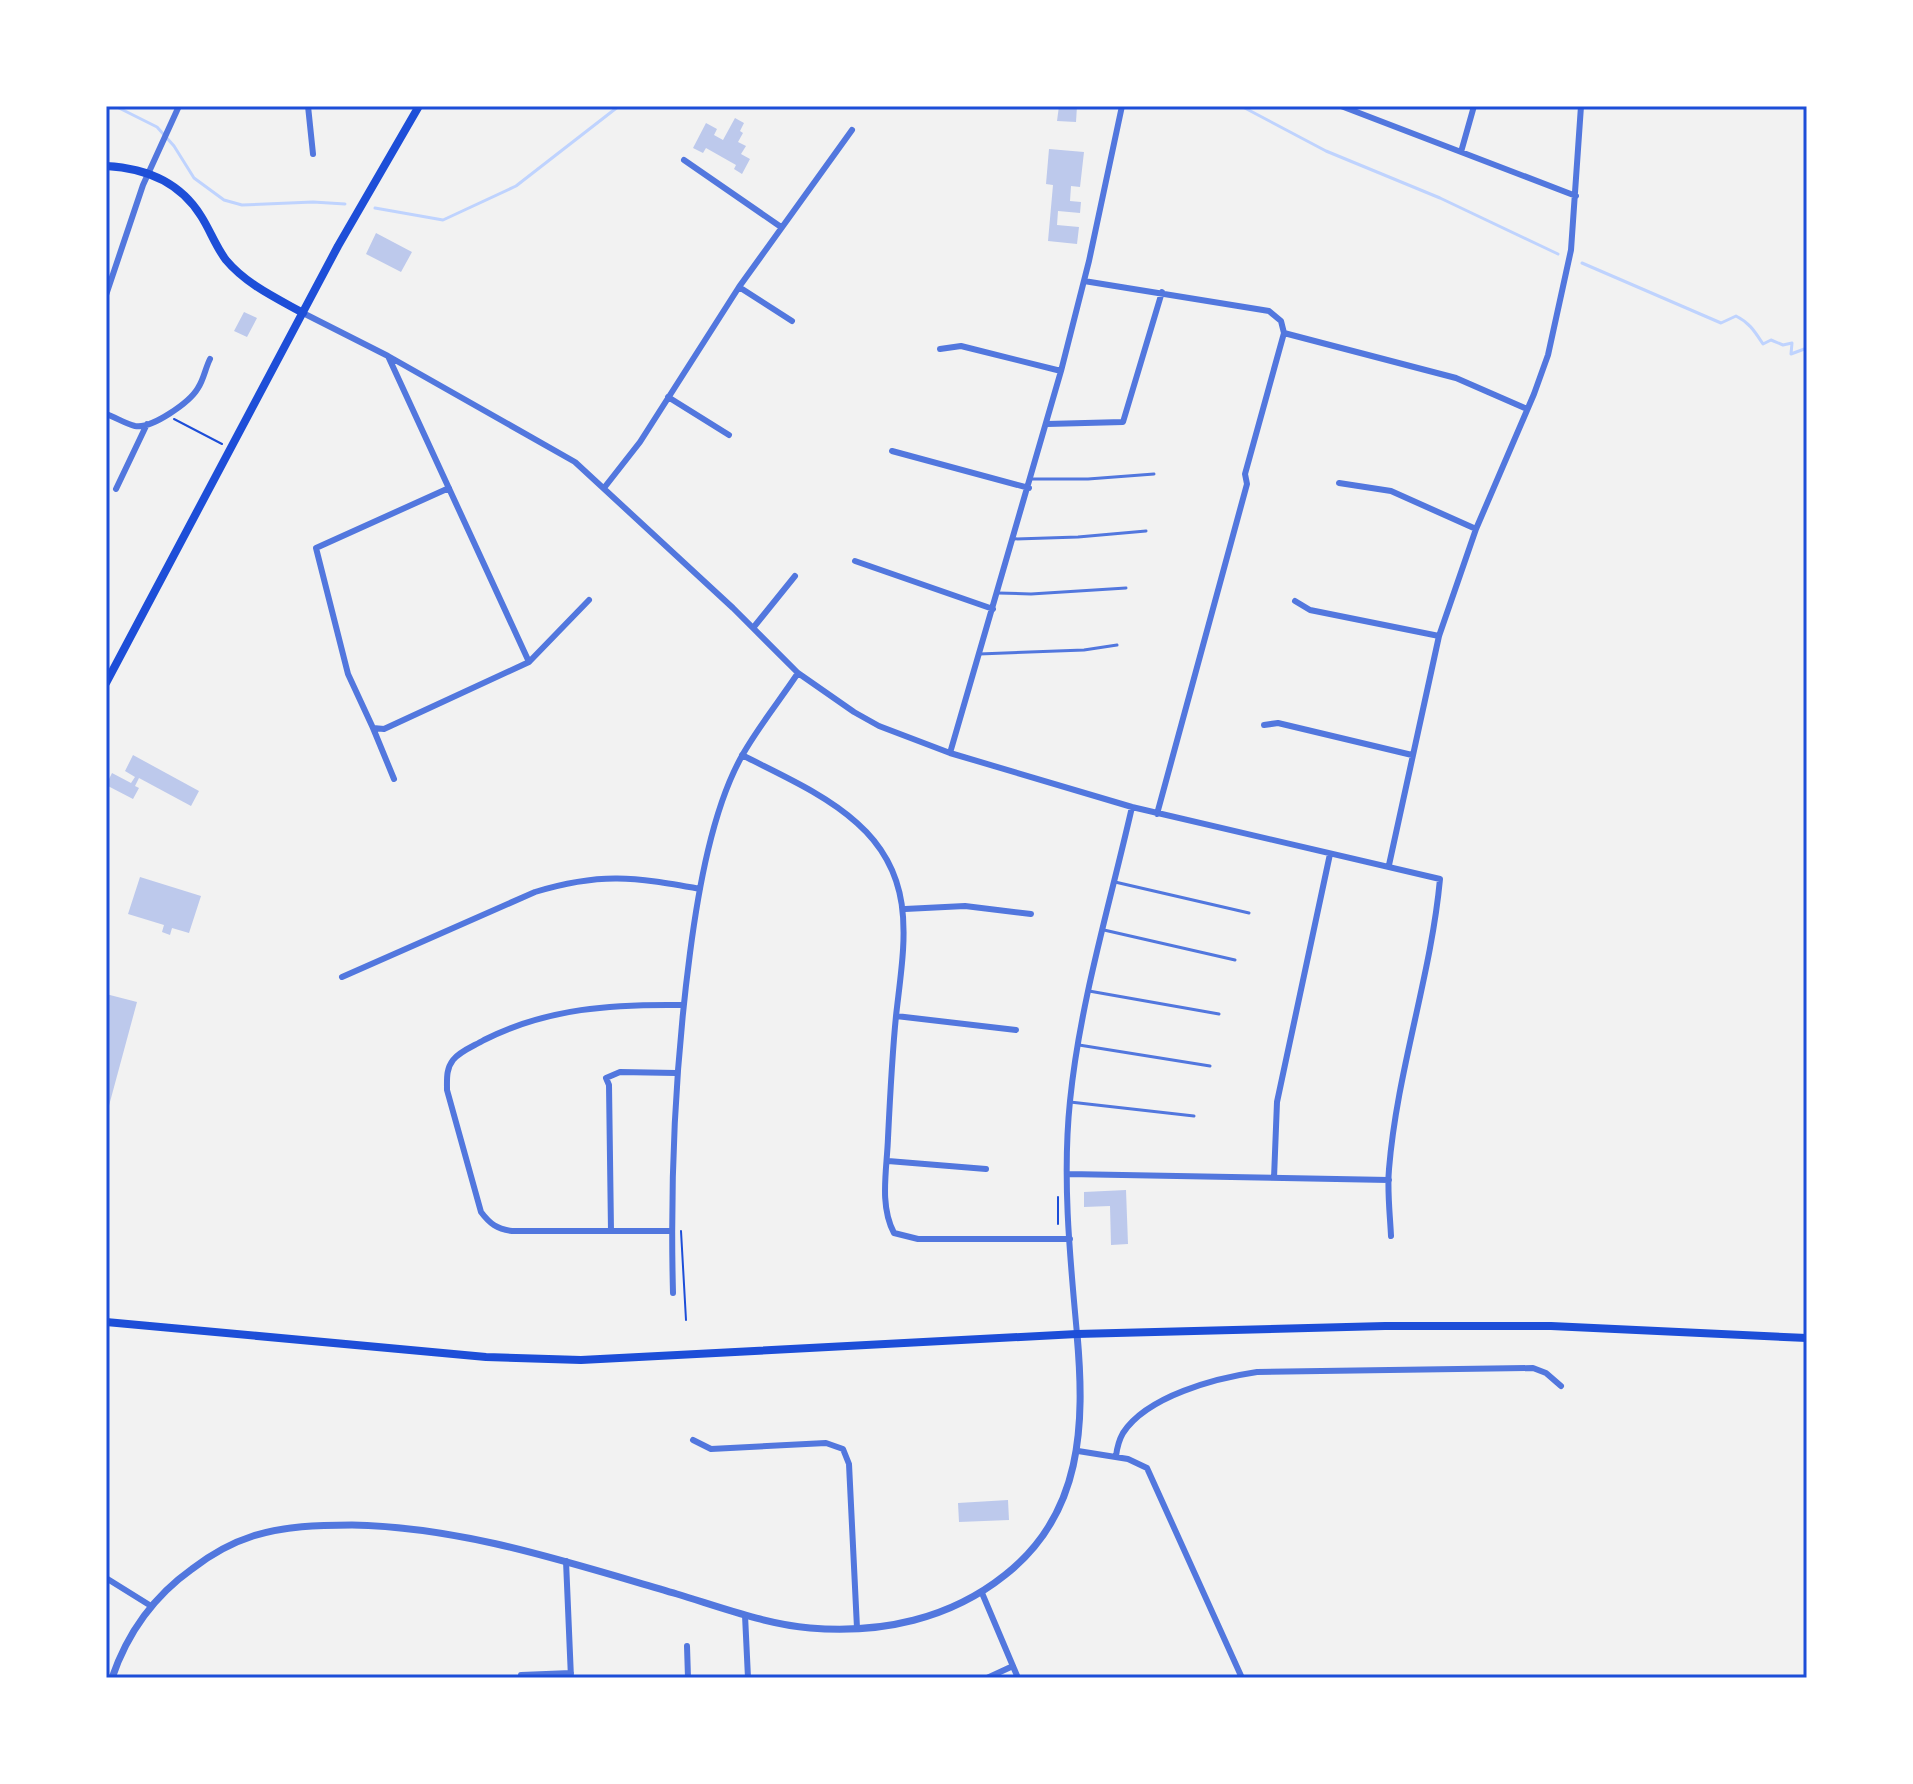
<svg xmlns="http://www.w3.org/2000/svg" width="1913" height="1784" font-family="Lato,sans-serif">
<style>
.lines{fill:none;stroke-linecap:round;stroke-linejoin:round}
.stream{stroke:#bfd3fe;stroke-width:3}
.building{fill:#bdc9ec}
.path{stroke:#1d4ed8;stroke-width:2}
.service{stroke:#5277de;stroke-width:3}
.minor{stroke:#5277de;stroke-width:6}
.tertiary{stroke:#5277de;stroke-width:7}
.secondary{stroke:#1d4ed8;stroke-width:8}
.neatline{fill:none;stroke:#1d4ed8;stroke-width:3}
</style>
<rect width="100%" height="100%" fill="#f2f2f2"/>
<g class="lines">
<!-- stream -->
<path class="stream" d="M115,106L157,127L174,146L194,178L224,200L242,205L313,202L345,204
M1241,106L1326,151L1440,198L1558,254
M375,208L443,220L516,186L619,106
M1582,263L1721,323L1736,316C1750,323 1755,332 1763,344L1771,340L1783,345L1792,343L1791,354L1807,348"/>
</g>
<!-- building -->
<path class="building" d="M1059,106H1077L1076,122L1057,121Z
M735,118L744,123L740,131L743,133L738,142L746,146L741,154L750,159L742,174L734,169L736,165L706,148L703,153L693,148L706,123L717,129L714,135L723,140Z
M1049,149L1084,152L1080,187L1071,186L1070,201L1081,202L1080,213L1058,211L1057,225L1079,227L1077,244L1048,241L1053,185L1046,184Z
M376,233L412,252L401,272L366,254Z
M244,312L257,318L247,337L234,331Z
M133,755L199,791L191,806L139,778L135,786L139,788L133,799L106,785L112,773L131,783L135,777L125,771Z
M140,877L201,896L189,933L172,928L170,935L162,932L164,925L128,914Z
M106,994L137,1002L107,1113H106Z
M1126,1190L1128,1244L1111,1245L1110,1206L1084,1207V1192Z
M1008,1500L1009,1520L959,1522L958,1503Z"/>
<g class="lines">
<!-- path -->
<path class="path" d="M174,419L222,444
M1058,1224V1197
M681,1231L686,1320"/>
<!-- service -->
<path class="service" d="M1031,479H1088L1154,474
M1013,539L1078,537L1146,531
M998,593L1031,594L1126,588
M979,654L1084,650L1117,645
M1115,882L1249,913
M1104,930L1235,960
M1089,991L1219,1014
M1079,1045L1210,1066
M1070,1102L1194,1116"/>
<!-- minor -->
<path class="minor" d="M308,106L313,154
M1341,106L1576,196
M1461,152L1474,106
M684,160L781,227
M1084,281L1269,311L1281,321L1284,333L1456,378L1527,409
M739,287L792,321
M106,295L143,185L179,106
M303,313L388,356L575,462L733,608L798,673L854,712L879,726L950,753L1132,807L1440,879C1431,976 1397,1071 1389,1169C1387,1191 1390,1214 1391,1236
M940,349L961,346L1061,371
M388,356L529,662
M668,397L729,435
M106,414C115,417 126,424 135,426C152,429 190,402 198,388C204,379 205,369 210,359
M1047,424L1123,422L1162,292
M892,451L1029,488
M1339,483L1391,491L1476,529
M449,488L316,548L348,674L373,728L384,729L529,662L589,600
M604,488L640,442L739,287L852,130
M116,489L147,424
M855,561L993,609
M1295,601L1310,610L1439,636
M753,628L795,576
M1264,725L1278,723L1412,755
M373,728L394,779
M950,753L1061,371L1089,261L1122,106
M742,755C781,775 825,794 857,823C919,878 904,944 896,1016C892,1056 890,1097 888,1138C887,1169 879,1205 894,1233L918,1239H1070
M1157,814L1247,484L1245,474L1284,333
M1389,865L1439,636L1476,529L1534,394L1548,355L1571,250L1581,106
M905,909L965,906L1031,914
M342,977L535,892C601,872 633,877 700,889
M896,1016L1016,1030
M888,1161L986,1169
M1068,1174L1389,1180
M1274,1178L1277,1102L1330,854
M611,1231L609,1085L606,1078L620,1072L676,1073
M671,1231H512C497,1229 490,1224 481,1212L447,1090C447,1079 446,1069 453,1060C460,1051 474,1046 484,1040C547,1008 613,1004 683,1005
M673,1293C670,1179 675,1067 690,953C698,892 712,808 743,754C759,726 780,700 798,673
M1077,1334C1070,1258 1062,1178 1070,1101C1080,1002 1110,904 1132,807
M693,1440L711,1449L826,1443L843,1449L849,1464L857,1628
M1078,1451L1128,1459L1147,1468L1242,1678
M1116,1456C1117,1448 1119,1440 1123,1433C1147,1396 1216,1378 1257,1372L1533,1368L1546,1373L1561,1386
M566,1561L571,1678
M106,1578L151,1606
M982,1593L1018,1678
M745,1615L748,1678
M687,1646L688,1678
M521,1675L571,1673
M987,1678L1013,1666"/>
<!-- tertiary -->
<path class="tertiary" d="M112,1678C127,1634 154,1596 192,1569C210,1555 231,1543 253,1536C285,1526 318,1525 352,1525C464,1527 570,1563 677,1594C720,1607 765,1624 810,1628C881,1634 950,1619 1005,1575C1083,1514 1085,1424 1077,1334"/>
<!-- secondary -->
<path class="secondary" d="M106,166C145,168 180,182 201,216C210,230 216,247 226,260C246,284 276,298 303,313
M106,683L338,246L419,106
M106,1322L486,1357L581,1360L1077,1334L1385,1326H1551L1807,1338"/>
</g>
<!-- border -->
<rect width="1913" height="1784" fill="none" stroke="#ffffff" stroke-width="216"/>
<rect x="108" y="108" width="1697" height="1568" class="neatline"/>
</svg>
